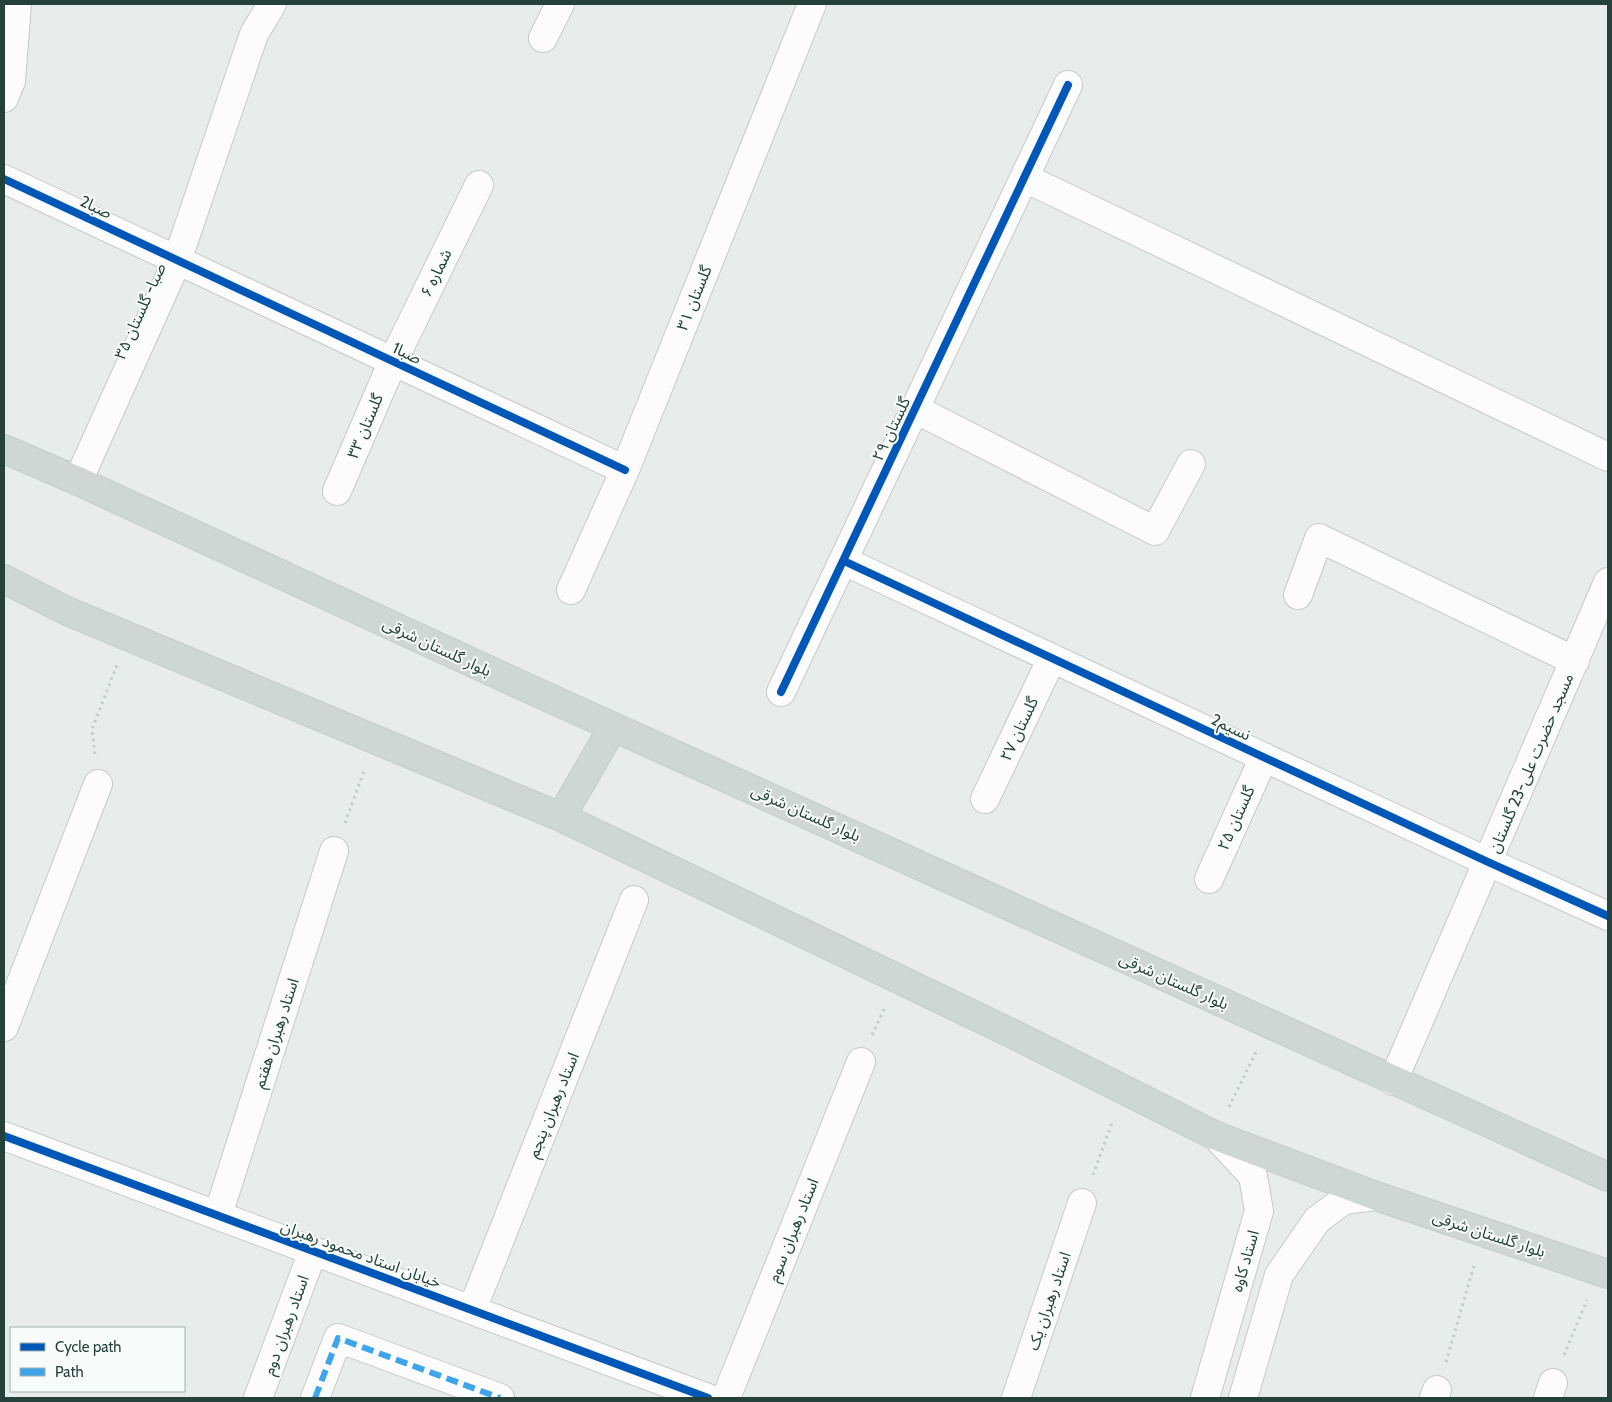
<svg xmlns="http://www.w3.org/2000/svg" width="1612" height="1402" font-family="Cabin,'Noto Sans Arabic',sans-serif">
<style>
.lines{fill:none;stroke-linecap:round;stroke-linejoin:round}
.minor-casing{stroke:#c5cac8;stroke-width:30}
.major-casing{stroke:#c3ccc9;stroke-width:30}
.path{stroke:#c3ccca;stroke-width:3;stroke-dasharray:2.5 4;stroke-linecap:butt}
.minor{stroke:#fcfcfc;stroke-width:28}
.major{stroke:#cfd7d5;stroke-width:28}
.quiet{stroke:#3ea4ec;stroke-width:6;stroke-dasharray:12 6;stroke-linecap:butt}
.cycleway-casing{stroke:#f7fbf9;stroke-width:11}
.cycleway{stroke:#0057b8;stroke-width:8}
.labels{text-anchor:middle;dominant-baseline:central;stroke-width:4;stroke-linejoin:round;paint-order:stroke}
.street-label{font-size:16px;fill:#24423a;stroke:#f7fbf9}
</style>
<rect width="100%" height="100%" fill="#e8edeb"/>
<g class="lines">
<!-- minor casing -->
<g class="minor-casing">
<path id="minor" d="M543,38L560,4
M4,98L11,81L17,4
M1025,178L1608,457
M4,179L625,470
M915,409L1155,531L1191,464
M78,481L177,261L254,34L272,4
M337,491L393,361L479,185
M844,561L1488,862L1608,916
M571,590L625,470L812,4
M1298,595L1319,538L1575,661
M781,692L1068,85
M985,799L1052,658
M1209,879L1264,757
M4,1027L98,784
M1393,1081L1608,582
M4,1136L708,1398
M218,1215L334,851
M472,1310L634,900
M258,1398L313,1251
M315,1398L338,1338L500,1398
M726,1398L861,1062
M1016,1398L1082,1203
M1205,1398L1259,1211L1253,1176L1216,1136
M1243,1398L1279,1275L1317,1220L1344,1200L1376,1196
M1434,1398L1437,1390
M1548,1398L1553,1383"/>
</g>
<!-- major casing -->
<g class="major-casing">
<path id="major" d="M4,449L78,481L523,686L1608,1177
M4,579L67,611L561,817L1011,1033L1216,1136L1376,1196L1608,1274
M561,817L613,727"/>
</g>
<!-- path -->
<path class="path" d="M95,754L92,729L117,665
M345,823L365,768
M872,1035L885,1007
M1229,1107L1256,1052
M1093,1175L1113,1120
M1564,1355L1587,1300
M1446,1362L1475,1262"/>
<!-- minor -->
<use href="#minor" class="minor"/>
<!-- major -->
<use href="#major" class="major"/>
<!-- quiet -->
<path class="quiet" d="M315,1398L338,1338L500,1398"/>
<!-- cycleway casing -->
<g class="cycleway-casing">
<path id="cycleway" d="M4,179L625,470
M844,561L1488,862L1608,916
M781,692L1068,85
M4,1136L708,1398"/>
</g>
<!-- cycleway -->
<use href="#cycleway" class="cycleway"/>
</g>
<g class="labels">
<!-- street labels -->
<g class="street-label">
<text transform="translate(96 207) rotate(25)">صبا2</text>
<text transform="translate(436 273) rotate(-64)">شماره ۶</text>
<text transform="translate(694 298) rotate(-68)">گلستان ۳۱</text>
<text transform="translate(140 311) rotate(-66)">صبا- گلستان ۳۵</text>
<text transform="translate(407 353) rotate(25)">صبا1</text>
<text transform="translate(365 426) rotate(-67)">گلستان ۳۳</text>
<text transform="translate(891 429) rotate(-65)">گلستان ۲۹</text>
<text transform="translate(437 647) rotate(25)">بلوار گلستان شرقی</text>
<text transform="translate(1231 727) rotate(25)">نسیم2</text>
<text transform="translate(1019 729) rotate(-65)">گلستان ۲۷</text>
<text transform="translate(1531 763) rotate(-67)">مسجد حضرت علی-23 گلستان</text>
<text transform="translate(806 813) rotate(24)">بلوار گلستان شرقی</text>
<text transform="translate(1236 818) rotate(-66)">گلستان ۲۵</text>
<text transform="translate(1174 981) rotate(24)">بلوار گلستان شرقی</text>
<text transform="translate(276 1033) rotate(-72)">استاد رهبران هفتم</text>
<text transform="translate(553 1105) rotate(-68)">استاد رهبران پنجم</text>
<text transform="translate(793 1230) rotate(-68)">استاد رهبران سوم</text>
<text transform="translate(1489 1234) rotate(18)">بلوار گلستان شرقی</text>
<text transform="translate(361 1254) rotate(20)">خیابان استاد محمود رهبران</text>
<text transform="translate(1245 1261) rotate(-74)">استاد کاوه</text>
<text transform="translate(1049 1301) rotate(-71)">استاد رهبران یک</text>
<text transform="translate(286 1325) rotate(-70)">استاد رهبران دوم</text>
</g>
</g>
<!-- border -->
<rect width="1612" height="1402" fill="none" stroke="#24423a" stroke-width="10"/>
<!-- legend -->
<rect x="10" y="1327" width="175" height="65" fill="#f7fbf9" stroke="#a3b1ad"/>
<rect x="20" y="1343" width="25" height="8" fill="#0057b8" stroke="#a3b1ad"/>
<text x="55" y="1352" font-size="15" fill="#24423a">Cycle path</text>
<rect x="20" y="1368" width="25" height="8" fill="#3ea4ec" stroke="#a3b1ad"/>
<text x="55" y="1377" font-size="15" fill="#24423a">Path</text>
</svg>
